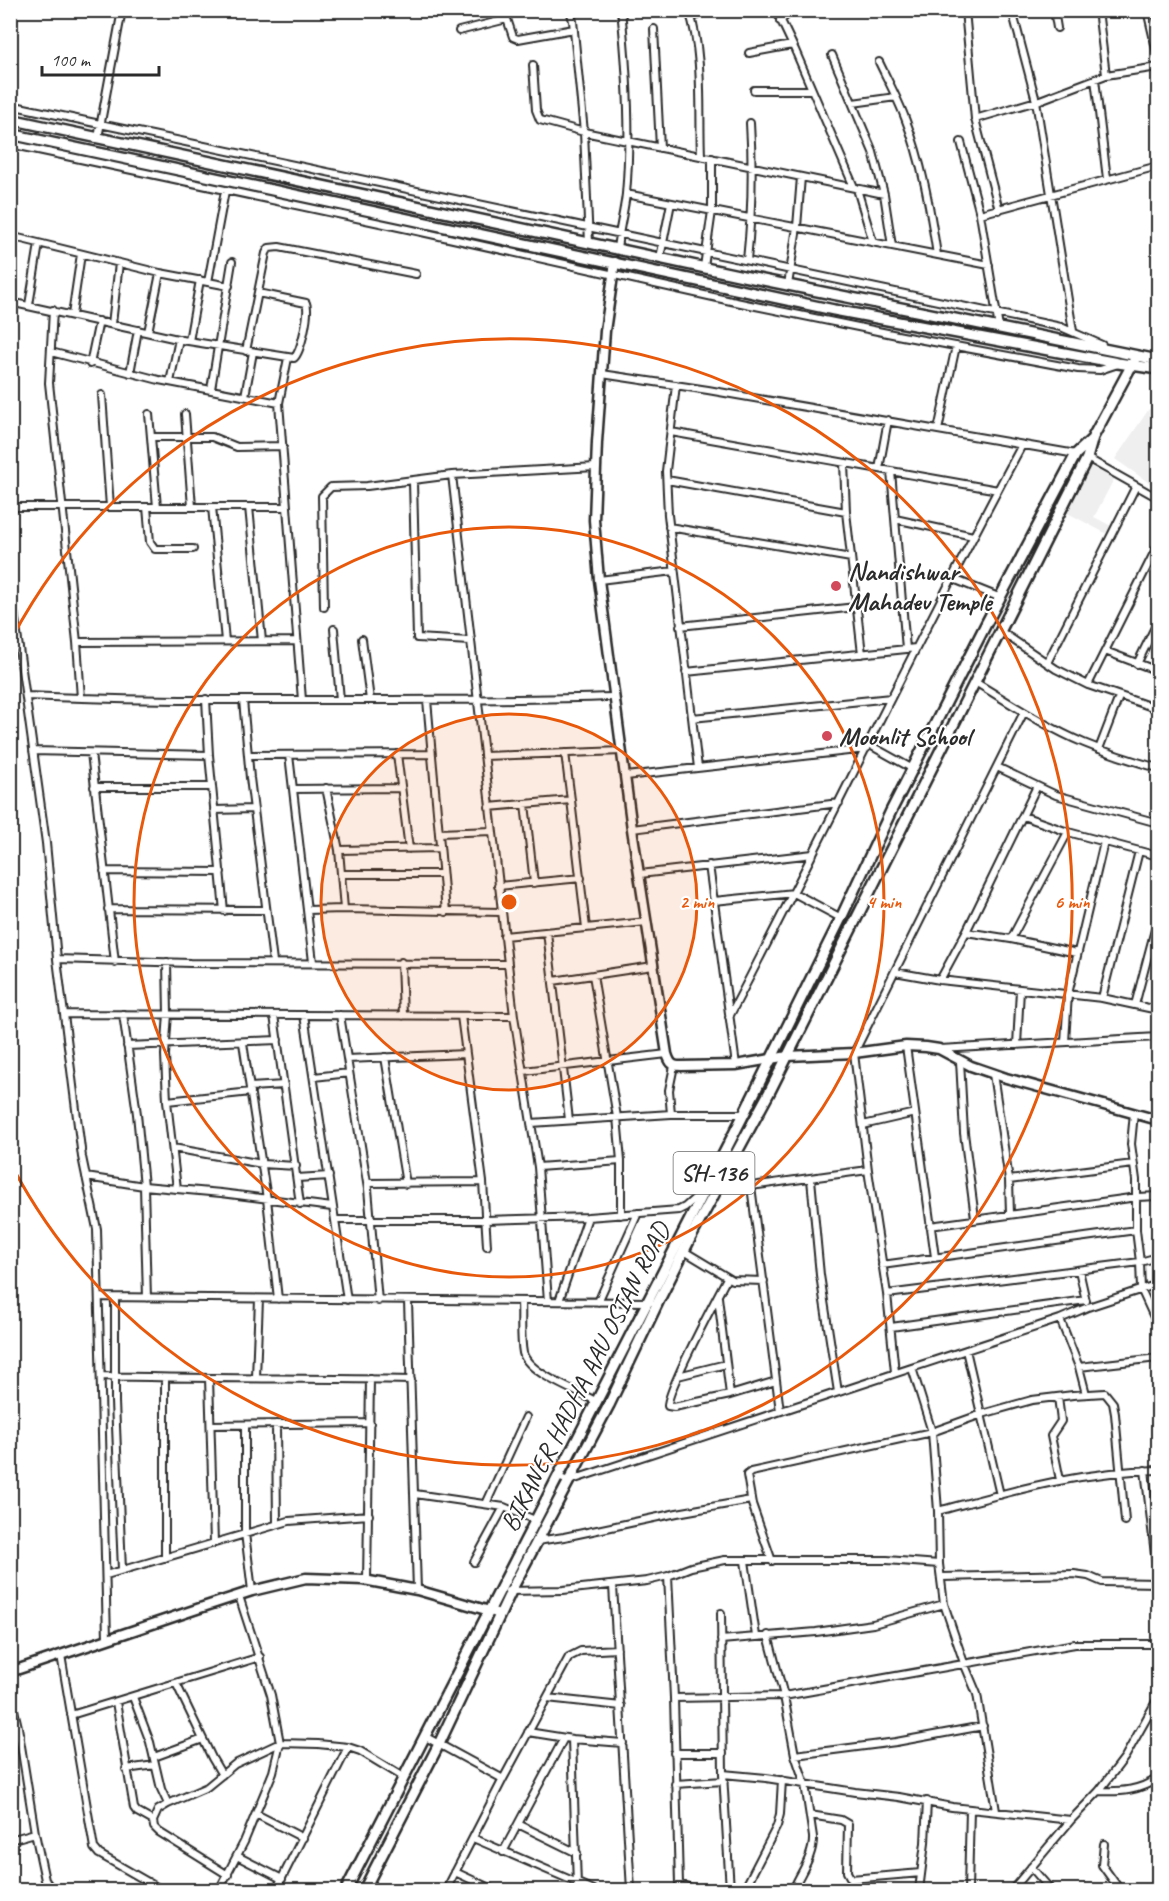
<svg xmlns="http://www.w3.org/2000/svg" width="1169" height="1901" font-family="Caveat,sans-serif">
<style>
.built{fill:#efefef}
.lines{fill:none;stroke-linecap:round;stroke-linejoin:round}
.street-casing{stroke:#2b2b2b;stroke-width:10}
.secondary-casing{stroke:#2b2b2b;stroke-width:13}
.primary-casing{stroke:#2b2b2b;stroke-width:14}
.street{stroke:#fff;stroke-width:6}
.secondary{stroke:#fff;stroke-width:8}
.primary{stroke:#fff;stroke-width:9}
.ring{fill:none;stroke:#e8590c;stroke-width:3}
.poi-dot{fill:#d1495b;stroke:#fff;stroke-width:2}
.labels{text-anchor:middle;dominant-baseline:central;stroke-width:4.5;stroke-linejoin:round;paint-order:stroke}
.shield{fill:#fff;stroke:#6b6b6b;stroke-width:1.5}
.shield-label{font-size:24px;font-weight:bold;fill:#2b2b2b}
.poi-label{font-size:26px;font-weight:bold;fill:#2b2b2b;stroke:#fff;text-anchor:start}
.street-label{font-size:26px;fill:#2b2b2b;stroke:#fff}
.centre{fill:#e8590c;stroke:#fff;stroke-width:3}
.ring-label{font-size:18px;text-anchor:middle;font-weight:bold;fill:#e8590c;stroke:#fff;stroke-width:4.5;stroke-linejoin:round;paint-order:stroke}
</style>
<rect width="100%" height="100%" fill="#fff"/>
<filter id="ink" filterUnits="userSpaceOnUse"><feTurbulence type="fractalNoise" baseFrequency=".0167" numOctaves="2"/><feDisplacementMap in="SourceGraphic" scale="12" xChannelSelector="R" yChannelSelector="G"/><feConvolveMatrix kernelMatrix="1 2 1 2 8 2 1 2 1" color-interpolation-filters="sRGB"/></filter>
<g filter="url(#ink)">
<!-- built -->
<path class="built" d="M1149,409H1158V489L1115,459Z
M1089,466L1114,479L1094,517L1115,528L1105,533L1064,511Z"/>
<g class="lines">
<!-- street casing -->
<g class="street-casing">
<path id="street" d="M504,10L513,37L518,39L574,29
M570,10L573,21L584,132L589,243
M689,10C704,56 699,109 701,156
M776,10L795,50L854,187L857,189L873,242
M965,10L975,119
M1012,10L1036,101L1073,331
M1054,10L1057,28
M1098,10L1106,75
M1147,10L1158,57
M691,18L709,10
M780,21L792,10
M654,29L660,148
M459,31L507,19
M749,53L792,45
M832,55L873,152L884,194L892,246
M879,62C888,81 898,99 905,118C922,161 930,208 937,255
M533,65L536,110L540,120L584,132L884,194
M1095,79L1107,179
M754,90H812
M853,103L896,97
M10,105L1061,327L1102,345
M98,138L122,10
M961,142L980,214
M10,144L408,229L731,301L902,336L1078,369L1100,370L1118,364
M626,194L989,265
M999,210L975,119L1040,100L1106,75L1158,67
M10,236L160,273L229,286
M617,249C619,230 624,212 626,194C631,138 627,67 621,10
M660,258L671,203
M747,260C752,214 753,169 750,123
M704,267L712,211V158
M208,282L225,191
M788,285L797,227L801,177
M10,302L182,340L294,358C301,352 310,312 306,303L258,293
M29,305L39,244
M53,310L49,383L77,642L81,698
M72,315L81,254
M112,324L119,263
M999,328L980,214L1158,166
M148,332L160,273
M189,341L200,280
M246,351L266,253L269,248L279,247L416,274
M51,352L159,380L279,403
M90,364L99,321
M130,373L138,330
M602,374L708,390L1076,454
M170,382L179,339
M676,385L666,471L668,515L698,768
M211,389L232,262
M102,395L110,507
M245,396L253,352
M149,414L157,507
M185,414L192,507
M938,430L956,346
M671,432L998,490
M151,437H212L237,447L283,446
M1087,458L1158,498
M844,463L846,512L862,654
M879,469L888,420
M891,471L906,649
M452,475L514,1016L538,1167L548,1301
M667,480L846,512
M413,482L417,638L470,641
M10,507H287L302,700
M147,507L150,542L155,549H193
M212,507L225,641
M249,507L262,641
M287,507L279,403L288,358
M895,519L973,536
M669,527L851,558
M951,578L1001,598
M599,580L674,571
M10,583L46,843L57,959L82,1157L97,1229L107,1639
M324,607L322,496L331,487L367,486L452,475L596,467
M680,626L856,607
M334,629L340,700
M1000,631L1056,669L1088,685L1158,709
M362,639L370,700
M77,642L297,641
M1105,651L1158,671
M1047,663L1136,486
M1137,664L1158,621
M686,672L916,648
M975,682C1010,703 1046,727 1084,743C1108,753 1133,761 1158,768
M1088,685L1158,545
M27,696C132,701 236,700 341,700C432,700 523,700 614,697
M206,699L209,755L224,911
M243,700L250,778L273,962
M427,700L446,912
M692,718L891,698
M868,744L913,769
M1099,749L1119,697
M33,751L209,755
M91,753L115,962
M565,753L571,800
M397,754L409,849
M248,755L431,754
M289,755L313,962
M484,756L622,751
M997,767L1056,795L1158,823
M626,776L866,749
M94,787H212
M326,788L339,850L344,909
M293,789L401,788
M525,804L534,883
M489,807L571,800L586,928
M214,810L254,809
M1023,816L1068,832L1158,856
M632,829L839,803
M439,833L492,831
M339,850L440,848
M709,865L736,1065
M104,871L221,872
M341,874H442
M640,874L813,854
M498,886L581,878
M714,901L794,893L841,918
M108,909L266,910
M307,910L344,909L501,912
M547,932L569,1120
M966,932L1011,939L1077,953
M504,936L647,922
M1011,939L1068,832
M57,959L190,963L507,964
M167,962L168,1014L165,1055L167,1101L177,1189
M401,962L403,1016
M895,972L940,980L1102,998L1158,1010
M593,975L617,1117L621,1161V1215
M940,980L966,932L1037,786
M553,981L653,966
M1102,998L1139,851
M1135,1005L1158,918
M64,1014L514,1016
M123,1014L137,1114L144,1186L147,1298
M274,1015L300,1204
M304,1015L347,1300
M340,1015L368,1189L378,1301
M461,1016L483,1182L487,1246
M729,1017C829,827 920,633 1022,445
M1065,1042L1068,994L1104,842
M243,1043L267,1199L278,1299
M1017,1045L1020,990
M127,1046L278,1040
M906,1046L935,1257
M940,1049L1158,1037
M385,1057L406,1184
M347,1059L466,1054
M960,1061L964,1133L975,1218
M524,1071L667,1054
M993,1074L1009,1180L1010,1214
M314,1077L349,1073
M250,1087L284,1085
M167,1101L251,1092
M1134,1113L1131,1144L1136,1180V1230L1140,1262L1141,1289L1158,1326
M671,1114L669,1090L674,1066
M531,1123L671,1114H744
M863,1125L915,1113
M173,1148L262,1164L296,1166
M538,1167L621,1161
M86,1177L144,1186L221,1193L332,1207
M297,1178L329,1176
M811,1179L820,1275L838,1392
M1009,1180L1133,1164
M367,1183L483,1182
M719,1186H751L868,1170
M751,1186L780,1411
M335,1220H486L588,1217L679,1210L685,1207L704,1190
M930,1226L1137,1197L1158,1196
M684,1251L732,1280L764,1281
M882,1265L1136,1230
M1079,1270L1086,1301
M727,1278C717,1297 666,1392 668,1406L674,1407L730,1395L776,1381
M887,1294L1140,1262L1158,1257
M100,1297L651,1302
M718,1297L730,1395
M115,1298V1402L122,1570
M408,1301L417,1590
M521,1301C522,1317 520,1337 523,1353C528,1373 578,1392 596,1401
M559,1301L588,1217
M598,1302L638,1213
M1060,1319L1079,1367L1086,1394
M891,1327L1086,1300
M966,1350L1000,1495
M1079,1367L1158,1358
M912,1368L932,1432L938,1511L939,1564L944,1604L964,1663L977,1694L996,1811
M895,1372L887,1294L868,1170L854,1053L1024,712
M101,1376C205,1379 308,1378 411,1380
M678,1376L726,1364
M256,1377L259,1299
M209,1378L214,1543
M165,1379V1558
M1058,1397L1061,1421L1051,1436L1060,1480
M276,1424L277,1524
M211,1425L370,1423
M245,1425V1533L252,1591
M1145,1470L1158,1580
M557,1477L569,1481L1060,1319L1088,1307L1158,1284
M415,1494L504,1507L535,1520
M486,1504L526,1417
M938,1511C1012,1491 1081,1471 1158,1470
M537,1541L564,1537L677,1513L751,1500
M745,1561L756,1636
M772,1561L752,1504L747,1475L751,1472L932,1432L982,1414L1032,1400L1073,1395L1105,1393L1113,1403L1115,1414L1125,1521
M474,1562L504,1507
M106,1575L289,1521L369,1515
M668,1576L674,1698L679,1884L698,1890
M942,1577L1074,1574L1088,1576L1102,1582L1158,1583
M367,1581L370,1379
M613,1586L631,1890
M508,1591L563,1590L647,1581L668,1576L691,1567L725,1560H887L939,1564
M721,1613L723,1774L730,1890
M768,1635L784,1696L795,1755L805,1784L813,1837C814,1856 800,1873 793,1890
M721,1640L816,1632L873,1624L944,1604
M61,1655L94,1848L99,1854L162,1890
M176,1683L212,1758L222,1775
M10,1693L18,1727L35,1833L45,1880L50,1887L56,1890
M133,1697L150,1742L161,1789L168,1804
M547,1698L621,1706
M674,1698L784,1696L1075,1644H1158
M116,1702L134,1808L137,1812L153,1821
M71,1715L260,1657
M528,1732L572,1739L623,1743
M424,1736L503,1779
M564,1738L518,1824L577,1853
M10,1739L20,1735
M572,1739L577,1885
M674,1753H723
M795,1755L896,1742L983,1726
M154,1757L203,1739
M126,1769L155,1765
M723,1774L766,1778L855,1792L899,1797L952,1807L1071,1820
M675,1784L724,1781
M1099,1791C1121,1792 1139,1791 1158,1778
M256,1814L303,1838
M810,1815L841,1820L848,1824L847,1872L851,1879L921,1873
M473,1838L594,1890
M10,1840L35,1833
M1104,1844L1102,1865L1120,1890
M503,1852L518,1824
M237,1856L282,1879
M1031,1867L1051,1890
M455,1872L494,1890
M228,1875L159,1832L154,1827L153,1821L158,1810L168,1804L207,1787L235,1764L280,1743L318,1744L348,1747L360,1751L403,1777
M219,1890L244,1842L273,1772L280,1743L271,1695L239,1596
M276,1890L348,1747
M446,1890L503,1779L569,1657L581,1651L617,1649
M744,1890L777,1826L780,1814L782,1780
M919,1890L925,1843L927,1801
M968,1890L970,1809
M1012,1890L1071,1820L1099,1791L1125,1757L1158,1698
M1154,1890L1158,1888"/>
</g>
<!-- secondary casing -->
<g class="secondary-casing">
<path id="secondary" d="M615,262L605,331L597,442L594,520L599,580L632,829L667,1054C670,1063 672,1066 681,1066L736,1065L788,1056L854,1053L906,1046L926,1047L939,1049L971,1066L1006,1078L1158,1120
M10,1672L203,1607L252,1591L306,1578L364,1580L417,1590L500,1614"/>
</g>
<!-- primary casing -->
<g class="primary-casing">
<path id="primary" d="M10,119L743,276L1158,360
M10,134L834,310L1118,363L1158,369
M346,1890L744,1114L841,918L891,811L987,622L1076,454L1092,439
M364,1890L439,1744L514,1585L609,1405L659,1300L691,1237L770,1091L1087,458L1093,437L1136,357"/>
</g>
<!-- street -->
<use href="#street" class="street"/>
<!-- secondary -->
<use href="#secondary" class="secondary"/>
<!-- primary -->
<use href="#primary" class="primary"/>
</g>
</g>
<!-- distance rings -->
<circle cx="509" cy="902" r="188" fill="#e8590c" fill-opacity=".12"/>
<g class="ring">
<circle cx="509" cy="902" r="188"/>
<circle cx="509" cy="902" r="375"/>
<path d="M12 638A563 563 0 1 1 12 1166"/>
</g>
<!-- markers -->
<g class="poi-dot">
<circle cx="836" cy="586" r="6"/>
<circle cx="827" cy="736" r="6"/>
</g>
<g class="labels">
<!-- shield labels -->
<rect class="shield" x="673.5" y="1152" width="81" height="42" rx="4.5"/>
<g class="shield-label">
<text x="714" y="1173">SH-136</text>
</g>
<!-- poi labels -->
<g class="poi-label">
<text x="848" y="571">Nandishwar<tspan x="848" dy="30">Mahadev Temple</tspan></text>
<text x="839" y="736">Moonlit School</text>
</g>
<!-- street labels -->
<g class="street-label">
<text transform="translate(585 1377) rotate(-63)">BIKANER HADHA AAU OSIAN ROAD</text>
</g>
</g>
<circle cx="509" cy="902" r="9" class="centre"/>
<g class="ring-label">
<text x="697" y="908">2 min</text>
<text x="884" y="908">4 min</text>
<text x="1072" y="908">6 min</text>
</g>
<!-- margin -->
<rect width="1169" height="1901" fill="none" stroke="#fff" stroke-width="36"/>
<rect x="18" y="18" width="1133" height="1865" fill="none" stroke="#2b2b2b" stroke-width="2" filter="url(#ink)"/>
<!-- scale -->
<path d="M42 66v9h117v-9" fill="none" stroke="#2b2b2b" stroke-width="3"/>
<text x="51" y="66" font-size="18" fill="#2b2b2b" stroke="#ffffff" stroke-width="4.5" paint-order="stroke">100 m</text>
</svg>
